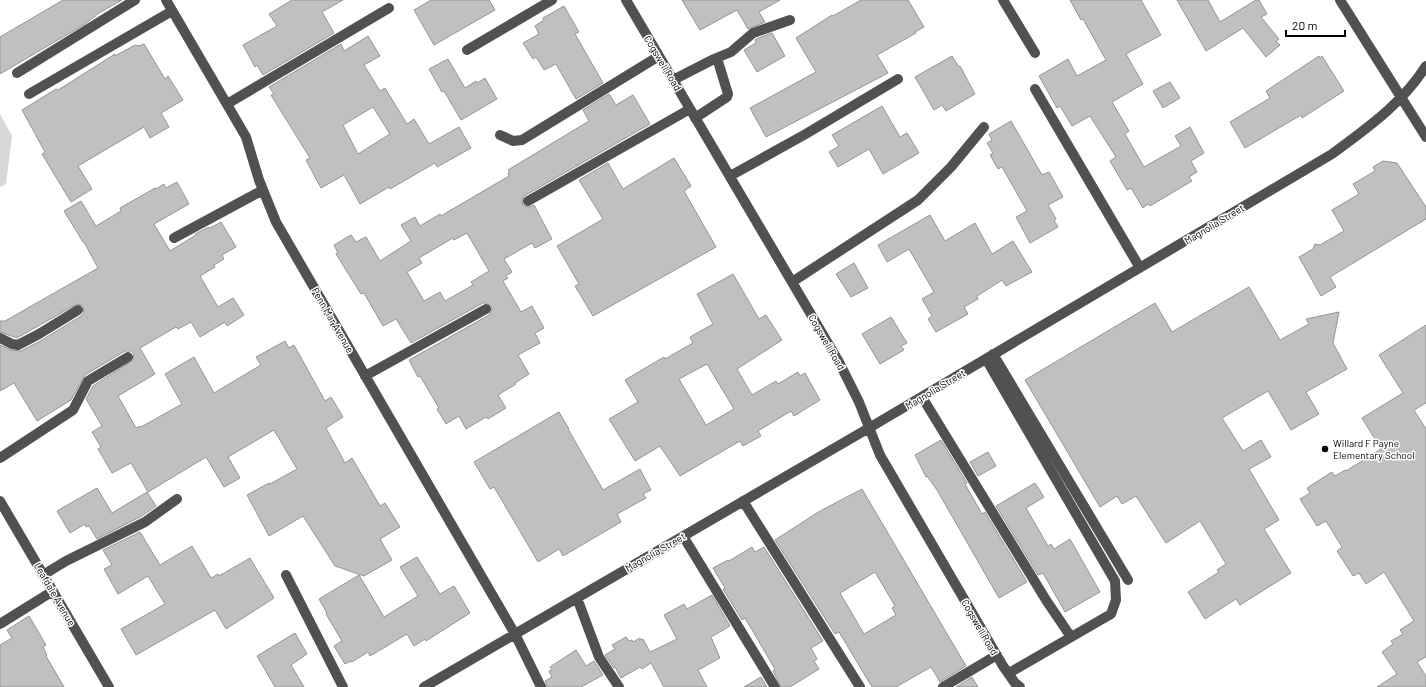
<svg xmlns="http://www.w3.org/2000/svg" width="1426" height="687" font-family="Barlow,sans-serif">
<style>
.green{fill:#d8d8d8}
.building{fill:#c0c0c0;stroke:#959595;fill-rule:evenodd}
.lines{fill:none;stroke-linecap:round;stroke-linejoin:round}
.minor{stroke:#515151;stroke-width:10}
.poi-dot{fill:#000;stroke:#fff;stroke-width:1.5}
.labels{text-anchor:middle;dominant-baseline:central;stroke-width:3;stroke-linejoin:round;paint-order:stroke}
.street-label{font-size:10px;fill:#000;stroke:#fff}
.poi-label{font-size:10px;fill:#000;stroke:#fff;text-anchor:start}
</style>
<rect width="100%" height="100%" fill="#fff"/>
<!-- green -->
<path class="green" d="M0,114L12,136L6,184L0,187Z"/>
<!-- building -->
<path class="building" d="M63,0H122L99,13L85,24L0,74V37Z
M292,0H343L322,12L334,33L263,75L257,65L255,67L243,45L277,26L269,14Z
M431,0H489L495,10L434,45L414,10Z
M682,0H780L759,12L765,22L748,29L737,10L700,30Z
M861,0H908L924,27L915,32L916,33L877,55L888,73L766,137L750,108L816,72L796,38L832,15L833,16Z
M1070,0H1141L1161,35L1126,54L1143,84L1112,102L1129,131L1125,134L1144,167L1181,146L1175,136L1190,127L1204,153L1191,161L1197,172L1189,177L1192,181L1150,206L1148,204L1143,208L1131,188L1127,190L1110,161L1116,157L1090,116L1072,126L1060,106L1057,108L1039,76L1068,59L1077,76L1106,60L1083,19L1081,20Z
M1177,0H1208L1220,22L1256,0H1259L1267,14L1261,17L1279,39L1276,41L1280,45L1266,57L1243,28L1206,51Z
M564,6L579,32L575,34L603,83L576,99L556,64L544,70L536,57L533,59L523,43L539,34L535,26L544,20L543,18Z
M772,33L785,56L757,72L744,50L756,43L755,40L756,39Z
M368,36L380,56L364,65L380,91L385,88L407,124L414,119L429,144L459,127L471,148L437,167L435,163L390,189L389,187L360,204L344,175L321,188L306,160L310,158L271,95L274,94L269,87L341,44L344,51ZM373,107L390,134L358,154L343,125Z
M144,44L165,79L168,76L183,100L161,113L169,127L150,138L144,127L78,166L92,189L71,202L42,154L45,152L22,110L56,89L58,90L115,54V56L135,45L139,46Z
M952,56L959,67L960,66L975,94L946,111L942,105L934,110L915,77Z
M1319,56L1320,58L1322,56L1344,91L1302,118L1301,115L1245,148L1230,122L1270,98L1266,91Z
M448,59L465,88L476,81L477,83L485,78L497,99L461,120L444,91L442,92L429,69Z
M1170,82L1180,98L1163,108L1153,91Z
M609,94L616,105L633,95L650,124L524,196L522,201L523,205L528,207L534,205L552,239L535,248L532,243L504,259L512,272L506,276L508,278L503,281L521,312L532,306L544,328L535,333L540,343L518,355L529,374L515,383L516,384L498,395L506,408L488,419L486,417L466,429L459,416L446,424L437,409L439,408L420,376L418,377L409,360L489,315L492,310L491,306L486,303H483L411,343L396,319L383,326L364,293L361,294L336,254L338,253L334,245L351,235L356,242L366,237L380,261L411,241L401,225L415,217L420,226L440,214L441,216L451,210L509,176L508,173L510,172L508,170L589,121L583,110ZM467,233L489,271L471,282L473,285L445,301L440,292L424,301L407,272L422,263L419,258L453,238L454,240Z
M882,106L900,137L907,133L919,153L883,174L869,149L838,167L829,152L839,146L832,135Z
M1011,121L1042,175L1049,172L1063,197L1048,205L1056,219L1054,220L1058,227L1030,243L1016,217L1027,211L1002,167L998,169L990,155L993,153L987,143L992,140L989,134Z
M674,158L691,186L684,191L716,247L593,316L575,286L579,284L557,246L603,219L579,180L608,163L623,189Z
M1383,161L1397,163L1426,207V219L1330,277L1336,287L1321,296L1299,257L1313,249L1315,244L1320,245L1344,231L1332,210L1359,194L1353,184L1375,171L1373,167Z
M177,182L189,204L154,224L170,251L196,235L195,234L209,227L210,228L221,222L236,247L222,255L224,259L214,265L215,267L200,276L218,307L233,298L244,315L227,326L225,322L200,337L191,322L178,329L176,327L140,348L155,374L118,396L136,428L140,426L141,427L182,404L165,374L194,357L214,393L261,365L256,357L285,341L289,348L294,345L325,401L331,397L343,417L326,428L345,463L352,458L380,506L385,503L400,527L380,539L392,560L364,576L335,566L303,516L269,536L247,495L269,483L270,484L297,469L274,430L228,457L240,478L224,487L206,457L148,492L131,463L112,473L98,449L101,447L92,432L102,426L86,399L93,386L133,360L134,354L131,351H125L85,375L71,400L37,421L14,383L0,391V345L11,350L21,351L42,340L81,316L84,313L83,306L77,304L17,338L0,332V321H5L98,268L84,242H83L64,211L81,201L96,226L121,211L120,208L155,188L156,189L164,184L166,188Z
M930,215L945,241L975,223L992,254L1013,241L1032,272L1006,286L1002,280L977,296L978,299L964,307L968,314L936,332L928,319L932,316L922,299L934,292L909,249L887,262L878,245Z
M854,263L868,288L851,297L836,274Z
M733,274L759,319L766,315L782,340L737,369L752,395L776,381L778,384L798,372L800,376L805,373L820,400L794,416L791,411L758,431L761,436L743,446L740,441L680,476L660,446L635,461L609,419L638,402L625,380L664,357L665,359L693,343L690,337L713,324L697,294ZM707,364L734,409L706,425L679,379Z
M1249,287L1280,340L1309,324L1306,319L1339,312L1333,343L1347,369L1306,392L1319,414L1291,430L1268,391L1222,418L1243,451L1261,440L1271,457L1249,469L1279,520L1264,529L1291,573L1240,605L1236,599L1205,619L1188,592L1219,572L1217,570L1226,564L1200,521L1166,543L1136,496L1122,504L1117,496L1100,507L1025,380L1155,303L1172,332Z
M891,317L907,343L901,346L904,350L880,364L862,334Z
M1426,325V403L1414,410L1426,429V657L1417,662L1426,676V687H1377L1397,674L1382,652L1393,644L1391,641L1403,634L1400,630L1414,621L1384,572L1366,584L1359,573L1353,576L1337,551L1342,547L1326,521L1317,526L1300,499L1310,493L1307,488L1332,472L1335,476L1345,470L1346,471L1381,449L1362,418L1403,393L1379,355Z
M559,412L569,429H568L603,490L640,469L651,490L643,494L646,498L617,514L621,522L563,556L559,549L538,562L494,487L490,489L474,462Z
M941,440L967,483L965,484L982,514L985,512L1027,582L999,598L937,490L927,476L926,477L915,455Z
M988,452L996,466L978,476L970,462Z
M1035,483L1044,497L1026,508L1048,546L1051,544L1054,549L1070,539L1100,592L1065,612L1043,573L1038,575L996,506Z
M97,488L112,513L147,492L156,506L142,516L97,539L89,526L86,527L85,524L70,533L57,511Z
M862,489L966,666L940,682L931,667L896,687H872L839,632L835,634L775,540L820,511ZM875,572L895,606L892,608L896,615L864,634L840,593Z
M140,532L160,565L192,546L211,578L218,574L219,576L250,558L274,598L226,629L215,610L136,655L121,629L165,604L148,576L118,594L104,569L112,565L103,550Z
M752,547L755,552L764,547L823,641L811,648L817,659L814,661L819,669L790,687H781L773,671L775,669L745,618L742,620L723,589L725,588L713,568L728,560L729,561Z
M417,557L440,594L454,586L470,613L426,641L425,639L414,646L407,634L370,656L368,652L352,662L351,661L345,664L334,646L342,641L326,614L327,613L319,599L359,575L384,617L418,596L400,567Z
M712,595L730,626L711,637L720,658L698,670L707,687H664L651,663L642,669L640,667L621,678L615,667L614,668L605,655L615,649L612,645L626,637L629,641L632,640L633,642L640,638L641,640L643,639L650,652L677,639L664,615L684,604L687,609Z
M29,616L46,645L43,647L47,655L46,656L64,687H0V645L12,638L7,630Z
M295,633L307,654L291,665L304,687H275L257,656Z
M576,650L586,666L594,661L603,675L581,687H547L545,681L552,677L549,671L552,670L550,667Z
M761,677L767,687H744Z
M972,677L978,687H956Z"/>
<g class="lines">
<!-- minor -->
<path class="minor" d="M166,0L246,137L259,180L276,222L515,634L541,687
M626,0L839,362L859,402L880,455L1003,666L1015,683L1020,687
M1003,0L1035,53
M1340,0L1426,137
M467,50L552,0
M17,73L135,0
M673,80L714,59L731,52L753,33L790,20
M1035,89L1140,268
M29,94L172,11
M227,104L389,8
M695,118L727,97L728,94L717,58
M500,135L513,141L522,140L659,56
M730,176L804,135L898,79
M528,201L690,109
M174,238L263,190
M792,282L918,200L951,167L984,127
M0,338L12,344L18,345L39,334L78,310
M993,354L1128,580
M986,359L1115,581L1116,600L1111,614L1009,673
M365,376L486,309
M922,397L1046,600L1071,637
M0,458L73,410L88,381L128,357
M0,501L109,687
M743,501L860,687
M683,536L775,687
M43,575L66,561L145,522L177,499
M286,575L343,687
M577,598L599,657L619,687
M0,624L53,591
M424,687L869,428L1332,154C1367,128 1403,103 1426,66
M943,687L997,655"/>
</g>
<!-- markers -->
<circle class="poi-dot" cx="1325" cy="449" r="4"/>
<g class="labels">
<!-- street labels -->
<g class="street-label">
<text transform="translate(663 63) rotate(59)">Cogswell Road</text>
<text transform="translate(1214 224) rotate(-31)">Magnolia Street</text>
<text transform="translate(333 320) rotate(60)">Penn Mar Avenue</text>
<text transform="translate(827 342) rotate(60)">Cogswell Road</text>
<text transform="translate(935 389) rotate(-31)">Magnolia Street</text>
<text transform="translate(655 552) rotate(-30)">Magnolia Street</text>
<text transform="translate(55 594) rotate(60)">Leafdale Avenue</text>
<text transform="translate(980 627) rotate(60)">Cogswell Road</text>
</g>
<!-- poi labels -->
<g class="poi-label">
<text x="1333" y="443">Willard F Payne<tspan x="1333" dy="12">Elementary School</tspan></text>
</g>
</g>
<!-- scale -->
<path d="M1286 30v6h59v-6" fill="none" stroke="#000000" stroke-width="2"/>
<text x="1292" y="30" font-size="12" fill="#000000" stroke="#ffffff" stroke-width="3" paint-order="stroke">20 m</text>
</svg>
